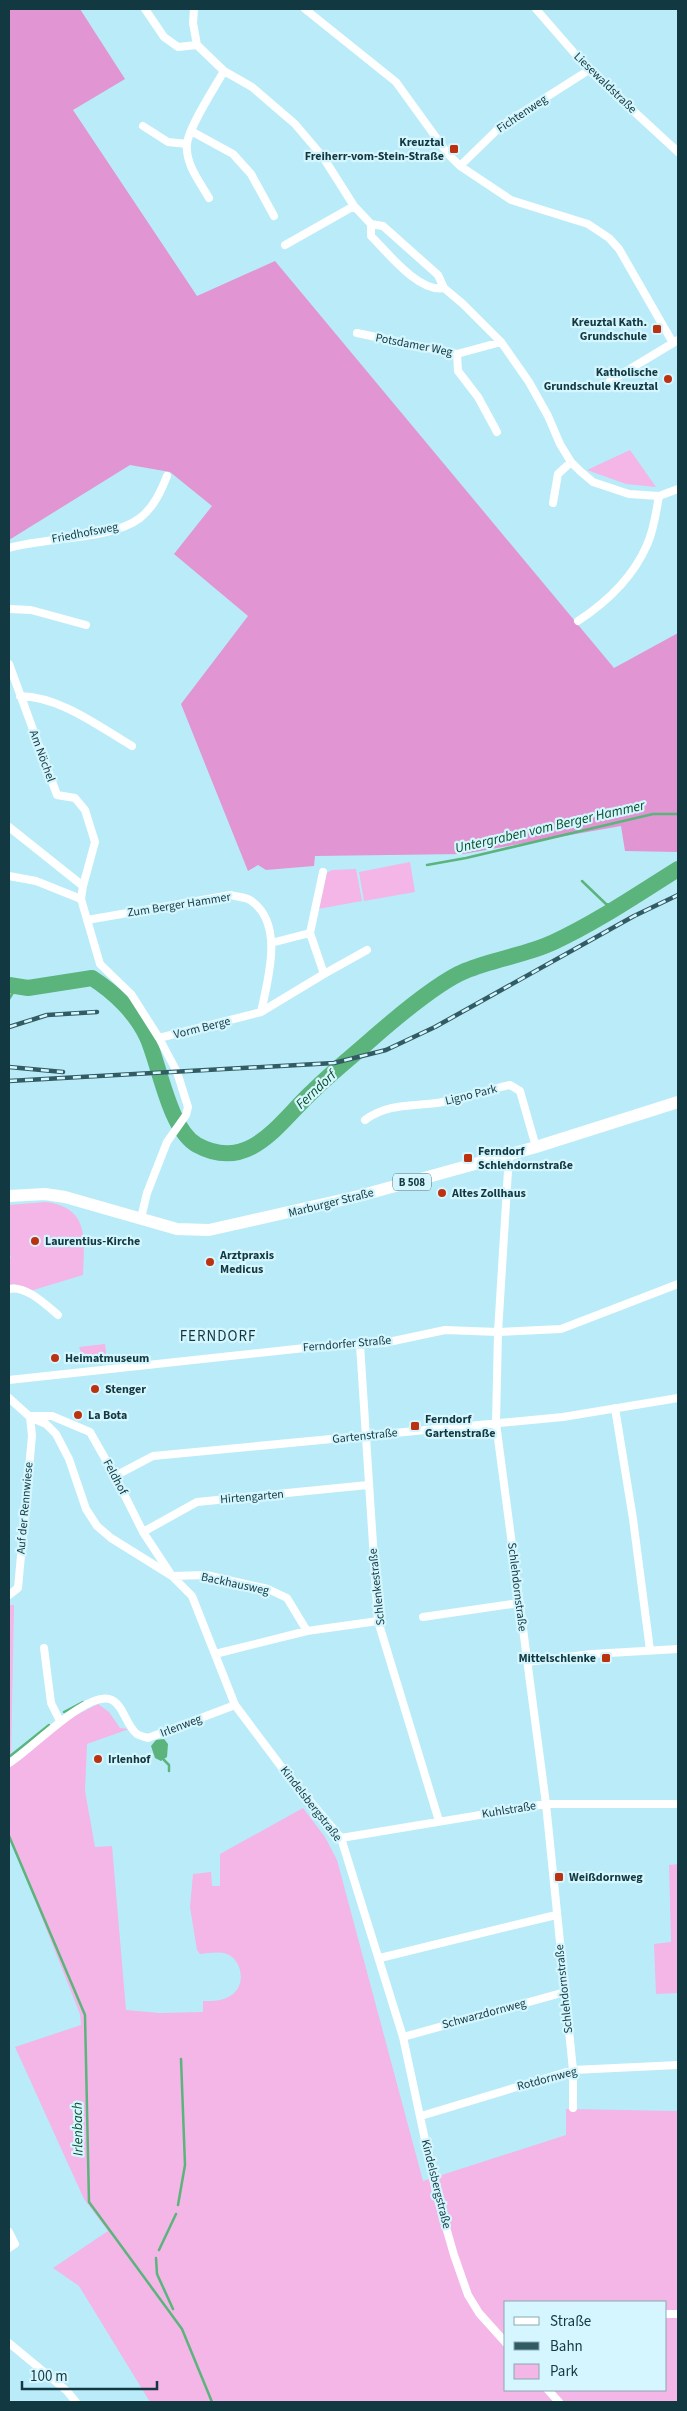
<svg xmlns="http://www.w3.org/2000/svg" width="687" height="2411" font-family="'Source Sans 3',sans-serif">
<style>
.green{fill:#f4b5e7;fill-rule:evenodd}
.forest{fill:#e195d2}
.water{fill:#5bb47b}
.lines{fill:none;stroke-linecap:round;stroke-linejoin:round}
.stream{stroke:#5bb47b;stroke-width:2.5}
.river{stroke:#5bb47b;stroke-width:16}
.street{stroke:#fff;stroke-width:8}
.primary{stroke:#fff;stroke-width:12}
.rail-casing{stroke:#325b64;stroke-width:4.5}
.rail{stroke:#d5f6fe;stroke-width:2.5;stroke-dasharray:8;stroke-linecap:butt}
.poi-dot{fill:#bc3211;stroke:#d5f6fe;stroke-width:2}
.labels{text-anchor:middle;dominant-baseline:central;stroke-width:4.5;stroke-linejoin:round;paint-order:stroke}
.shield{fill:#d5f6fe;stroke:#4c727a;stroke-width:1}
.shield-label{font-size:11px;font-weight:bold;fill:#123941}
.street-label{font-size:12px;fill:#123941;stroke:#d5f6fe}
.poi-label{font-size:12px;font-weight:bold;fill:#123941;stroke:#d5f6fe;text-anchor:start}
.water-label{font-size:14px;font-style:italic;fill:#084e29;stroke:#d5f6fe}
.quarter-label{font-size:15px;letter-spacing:1px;fill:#123941;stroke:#d5f6fe}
</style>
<rect width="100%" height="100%" fill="#b9ecf8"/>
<!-- green -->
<path class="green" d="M630,450L656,487L626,484L587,470Z
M410,862L415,892L364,901L359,872Z
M356,869L362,901L318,909L325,874L332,870Z
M46,1202C90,1208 84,1239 83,1275L30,1291L15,1284L9,1285V1259L11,1258L9,1251V1205Z
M105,1344L107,1361L85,1363L79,1347Z
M9,1605H14L11,1758H9Z
M98,1704L109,1712L120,1728L129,1729L87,1744L85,1791L95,1847L112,1846L126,2010L160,2013L203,2012V2001C213,2001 225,2001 233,1994C246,1984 242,1960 227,1954C219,1951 208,1953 200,1954L197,1950L190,1907L193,1874L211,1872L212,1886H220V1854L303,1808L325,1837L337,1860L423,2181L566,2135V2109L678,2111V2402H150L79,2286L53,2268L108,2231L84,2199L15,2047L81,2025L80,2014L9,1835V1768L65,1721ZM506,2302H666V2390H506Z
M678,1864V1993L656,1994L654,1944L671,1942L669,1865Z"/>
<!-- forest -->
<path class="forest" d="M9,9H80L125,79L73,110L197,296L275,261L614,668L678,633V852L625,851L621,826L463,854L315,856L314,866L266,870L258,865L248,871L181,704L248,616L174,554L212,506L170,472L130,465L9,540Z"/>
<!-- water -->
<path class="water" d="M164,1739L168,1744L167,1757L161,1761L155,1758L151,1746L156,1740Z"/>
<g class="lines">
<!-- stream -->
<path class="stream" d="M427,865L466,858L653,814H678
M582,881L606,904L616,907
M9,999L17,986
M64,1712L83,1702
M9,1757L49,1725
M164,1760L169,1765V1771
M9,1836L85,2015L89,2202L182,2329L212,2402
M178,2205L185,2165L181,2059
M159,2250L176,2214
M156,2258L157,2274L173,2309"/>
<!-- river -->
<path class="river" d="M9,985L28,988L92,978C114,992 136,1013 147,1037C160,1066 169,1129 197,1145C250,1174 280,1121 313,1091C332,1072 354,1055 374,1037C397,1017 438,982 465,971C494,959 526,955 554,942C597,922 638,894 678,869"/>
<!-- street -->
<path class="street" d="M145,9L164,37L178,47L197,45
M194,9L193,23L197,45L224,71L252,87L295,124L323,157L354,206L371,224L383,226L438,275L444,288L463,304L501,342L529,382L548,416L560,444L571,462L580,471L593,482L629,494L659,496L678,489
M305,9L396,82L448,154L460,166L511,200L588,224L609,238L619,249L673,343
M536,9L589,70L678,152
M143,126L168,142L187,144
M191,131L233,154L251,174L274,216
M460,166L501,126L589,70
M209,198C200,182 185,164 187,144C188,128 215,87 224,71
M371,224V236C388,253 419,293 444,288
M285,245L354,206
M357,333L457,354L501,342
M457,354L458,371L478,397L497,432
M610,381L678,340
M553,503L558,474L571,462
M9,548C46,537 111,540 140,518C154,507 161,491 167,476
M9,609L31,610L86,625
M578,621C607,602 633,577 647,545C654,530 656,512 659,496
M9,664L57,795L75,798L85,810L95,842L83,886
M20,696C61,697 98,726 132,746
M9,827L83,886L81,899L100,964L131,994L159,1038L177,1072L188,1107L186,1115L167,1142L147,1193L141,1218
M9,876L36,881L81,899
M87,920L231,895C237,897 245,897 250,900C285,923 268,979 261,1012
M271,943L310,933
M324,974L367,950
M159,1038L261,1012L324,974L310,933L323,872
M365,1120C389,1102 415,1107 443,1102C465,1098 488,1090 510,1085L520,1091L536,1147
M509,1155L498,1332L496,1423L546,1804L573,2070V2108
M9,1289C26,1285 46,1305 58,1315
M360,1345L378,1621L439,1821
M9,1380L314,1347L384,1343L445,1330L498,1332L561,1329L678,1284
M9,1398L30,1417L46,1424L56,1434L69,1459L86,1509L97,1526L111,1538L172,1576L192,1596L235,1705L283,1769L341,1838L403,2037L437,2196L454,2255L468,2295L479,2313L506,2343
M615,1408L633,1519L650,1650
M32,1416H52L90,1432L115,1476L143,1532L172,1576L206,1575L268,1589L287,1598L307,1631
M115,1476L153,1456L563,1417L678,1398
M143,1532L197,1502L368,1485
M9,1595L18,1588L32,1436L30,1417
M423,1617L519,1603
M44,1648L51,1703L60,1721
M215,1654L307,1631L378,1621
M527,1662L592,1654L678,1649
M9,1763C29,1752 88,1688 112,1700C124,1706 126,1726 137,1734C140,1736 145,1737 148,1738L235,1705
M341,1838L546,1804H678
M380,1958L556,1915
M403,2037L565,1992
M421,2116L573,2070L678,2065
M9,2232L15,2244L9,2248
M666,2314H678
M9,2343L67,2391L76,2402
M548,2390L559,2402"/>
<!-- primary -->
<path class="primary" d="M9,1196L45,1194L65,1197L177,1229L209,1230L359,1196L536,1147L678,1102"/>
<!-- rail casing -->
<g class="rail-casing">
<path id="rail" d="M9,1027L47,1015L97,1012
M9,1067L63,1072
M9,1081L334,1063L386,1050L435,1027L634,916L678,895"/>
</g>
<!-- rail -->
<use href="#rail" class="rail"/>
</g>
<!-- markers -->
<g class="poi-dot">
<rect x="449" y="144" width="10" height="10" rx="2.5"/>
<rect x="652" y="324" width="10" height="10" rx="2.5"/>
<circle cx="668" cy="379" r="5"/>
<rect x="463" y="1153" width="10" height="10" rx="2.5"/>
<circle cx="442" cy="1193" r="5"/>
<circle cx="35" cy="1241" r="5"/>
<circle cx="210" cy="1262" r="5"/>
<circle cx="55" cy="1358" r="5"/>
<circle cx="95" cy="1389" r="5"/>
<circle cx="78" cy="1415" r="5"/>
<rect x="410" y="1421" width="10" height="10" rx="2.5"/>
<rect x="601" y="1653" width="10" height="10" rx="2.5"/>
<circle cx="98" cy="1759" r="5"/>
<rect x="554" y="1872" width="10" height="10" rx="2.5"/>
</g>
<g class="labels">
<!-- shield labels -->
<rect class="shield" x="393" y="1173.5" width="38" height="17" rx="4"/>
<g class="shield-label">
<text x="412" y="1182">B 508</text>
</g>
<!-- street labels -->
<g class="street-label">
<text transform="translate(605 83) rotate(44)">Liesewaldstraße</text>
<text transform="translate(522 114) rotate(-34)">Fichtenweg</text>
<text transform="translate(414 345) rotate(11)">Potsdamer Weg</text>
<text transform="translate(85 533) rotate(-11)">Friedhofsweg</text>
<text transform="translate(42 756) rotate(70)">Am Nöchel</text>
<text transform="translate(179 905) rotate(-9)">Zum Berger Hammer</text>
<text transform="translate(202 1028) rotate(-14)">Vorm Berge</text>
<text transform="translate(471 1095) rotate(-14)">Ligno Park</text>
<text transform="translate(331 1203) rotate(-14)">Marburger Straße</text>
<text transform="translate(347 1344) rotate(-5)">Ferndorfer Straße</text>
<text transform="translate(365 1436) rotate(-6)">Gartenstraße</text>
<text transform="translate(115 1477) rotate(62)">Feldhof</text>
<text transform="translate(252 1497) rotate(-5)">Hirtengarten</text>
<text transform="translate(25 1508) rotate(-85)">Auf der Rennwiese</text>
<text transform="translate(235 1584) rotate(12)">Backhausweg</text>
<text transform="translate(377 1587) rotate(-96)">Schlenkestraße</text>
<text transform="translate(517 1587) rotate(83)">Schlehdornstraße</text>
<text transform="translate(181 1726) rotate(-21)">Irlenweg</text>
<text transform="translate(311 1804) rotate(52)">Kindelsbergstraße</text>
<text transform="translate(509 1810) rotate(-9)">Kuhlstraße</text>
<text transform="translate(564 1989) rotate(-96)">Schlehdornstraße</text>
<text transform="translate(484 2014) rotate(-15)">Schwarzdornweg</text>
<text transform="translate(547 2079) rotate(-15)">Rotdornweg</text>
<text transform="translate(436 2184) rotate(76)">Kindelsbergstraße</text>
</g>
<!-- poi labels -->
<g class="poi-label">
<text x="444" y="142" text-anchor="end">Kreuztal<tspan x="444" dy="14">Freiherr-vom-Stein-Straße</tspan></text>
<text x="647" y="322" text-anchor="end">Kreuztal Kath.<tspan x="647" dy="14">Grundschule</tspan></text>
<text x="658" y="372" text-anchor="end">Katholische<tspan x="658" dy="14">Grundschule Kreuztal</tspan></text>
<text x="478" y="1151">Ferndorf<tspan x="478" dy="14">Schlehdornstraße</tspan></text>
<text x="452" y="1193">Altes Zollhaus</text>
<text x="45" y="1241">Laurentius-Kirche</text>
<text x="220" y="1255">Arztpraxis<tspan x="220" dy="14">Medicus</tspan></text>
<text x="65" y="1358">Heimatmuseum</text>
<text x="105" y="1389">Stenger</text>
<text x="88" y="1415">La Bota</text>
<text x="425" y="1419">Ferndorf<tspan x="425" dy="14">Gartenstraße</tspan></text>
<text x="596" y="1658" text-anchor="end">Mittelschlenke</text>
<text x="108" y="1759">Irlenhof</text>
<text x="569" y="1877">Weißdornweg</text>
</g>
<!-- water labels -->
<g class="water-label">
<text transform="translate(550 827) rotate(-13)">Untergraben vom Berger Hammer</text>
<text transform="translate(316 1090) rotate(-43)">Ferndorf</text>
<text transform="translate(78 2129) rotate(-91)">Irlenbach</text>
</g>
<!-- quarter labels -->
<g class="quarter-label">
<text x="218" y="1336">FERNDORF</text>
</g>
</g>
<!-- border -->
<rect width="687" height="2411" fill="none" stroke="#123941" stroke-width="20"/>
<!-- legend -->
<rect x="504" y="2301" width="162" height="90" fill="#d5f6fe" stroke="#87aab2"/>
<rect x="514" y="2317" width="25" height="8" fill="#ffffff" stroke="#87aab2"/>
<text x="550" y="2326" font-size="15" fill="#123941">Straße</text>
<rect x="514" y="2342" width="25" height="8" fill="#325b64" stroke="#87aab2"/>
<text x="550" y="2351" font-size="15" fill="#123941">Bahn</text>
<rect x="514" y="2364" width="25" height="15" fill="#f4b5e7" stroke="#87aab2"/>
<text x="550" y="2376" font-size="15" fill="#123941">Park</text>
<!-- scale -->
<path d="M22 2381v8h135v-8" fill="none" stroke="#123941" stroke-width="2.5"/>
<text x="30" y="2381" font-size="15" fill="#123941" stroke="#d5f6fe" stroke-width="4" paint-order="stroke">100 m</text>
</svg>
